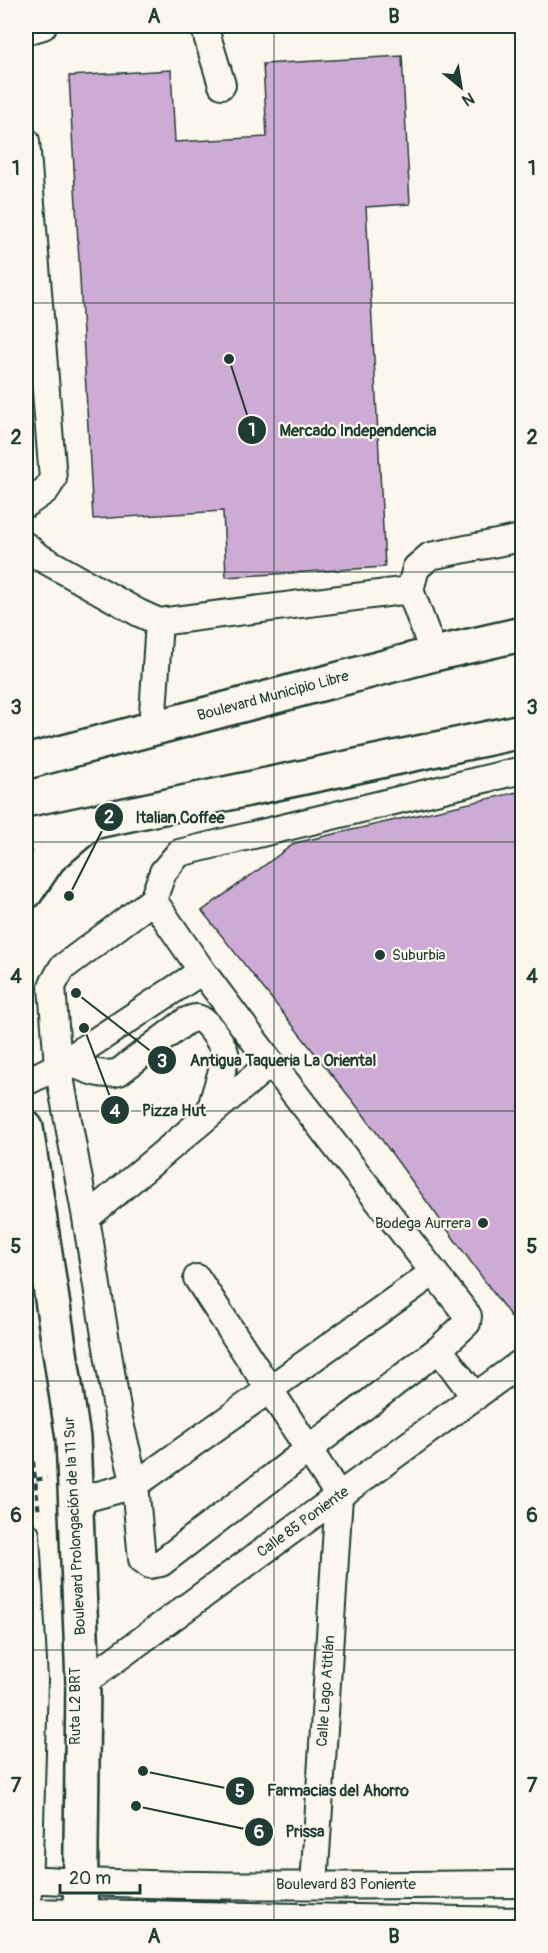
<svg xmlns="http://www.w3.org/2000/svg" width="548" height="1953" font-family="Pangolin,sans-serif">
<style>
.building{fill:#ceabd5;stroke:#1f3d34;stroke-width:1.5}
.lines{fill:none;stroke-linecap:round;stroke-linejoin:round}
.minor-casing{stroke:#1f3d34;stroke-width:30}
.major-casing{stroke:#1f3d34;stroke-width:38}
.path{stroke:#1f3d34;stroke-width:4;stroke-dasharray:6 4.5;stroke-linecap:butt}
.minor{stroke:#fbf7ec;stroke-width:26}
.major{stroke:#fbf7ec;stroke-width:33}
.grid{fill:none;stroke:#1f3d34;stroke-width:1.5;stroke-opacity:0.55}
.poi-dot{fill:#1f3d34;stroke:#fbf7ec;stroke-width:2}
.labels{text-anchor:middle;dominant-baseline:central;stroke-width:4.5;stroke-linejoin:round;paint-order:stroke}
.street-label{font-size:15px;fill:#1f3d34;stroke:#fbf7ec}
.poi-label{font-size:15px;fill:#1f3d34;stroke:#fbf7ec;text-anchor:start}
.leader{fill:none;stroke:#1f3d34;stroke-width:2}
.callout-dot{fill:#1f3d34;stroke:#fbf7ec;stroke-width:2}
.mark-label{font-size:18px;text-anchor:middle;font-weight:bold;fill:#fff}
.callout-label{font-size:16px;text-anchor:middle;font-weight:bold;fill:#1f3d34;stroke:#fbf7ec;stroke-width:4.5;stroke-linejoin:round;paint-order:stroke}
.neatline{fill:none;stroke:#1f3d34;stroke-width:2}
.grid-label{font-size:20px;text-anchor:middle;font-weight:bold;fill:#1f3d34}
</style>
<rect width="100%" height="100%" fill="#fbf7ec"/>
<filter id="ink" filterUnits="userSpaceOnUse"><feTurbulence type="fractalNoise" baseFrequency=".0167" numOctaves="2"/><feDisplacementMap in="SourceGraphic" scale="12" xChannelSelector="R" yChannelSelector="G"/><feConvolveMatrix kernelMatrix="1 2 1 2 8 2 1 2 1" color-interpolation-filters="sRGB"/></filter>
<g filter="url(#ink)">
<!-- building -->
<path class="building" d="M402,56L410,204L366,207L385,567L226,577L223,511L93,519L69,76L171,70L175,142L267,137L263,64Z
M522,791V1332L363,1114L202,911L295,843Z"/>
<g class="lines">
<!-- minor casing -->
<g class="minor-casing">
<path id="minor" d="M204,26L222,85
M26,31L43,26
M26,141L53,479L46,490L26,504
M26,546L36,555L139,613L159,622L410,590L416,568L430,556L522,538
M410,590L434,654
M152,728L159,622
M153,900L163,872L179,853L522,770
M66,1061C84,1068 100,1078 119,1072L186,1021C189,1020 192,1018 196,1018C207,1018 225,1047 226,1057L209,1115
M271,1063L468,1316L467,1323L439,1349L475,1397
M26,1082L58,1066L202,971L153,900L62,968L52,986L58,1066L86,1218L118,1415L135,1485L142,1559L150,1565L161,1563L439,1349
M86,1218L271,1063L202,971
M197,1278L339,1496L314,1885
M76,1501L135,1485L434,1272
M26,1535L34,1680L28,1894
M83,1683L522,1362
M26,1879C191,1889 357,1885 522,1884
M26,1912L522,1921"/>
</g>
<!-- major casing -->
<g class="major-casing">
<path id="major" d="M26,762L434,654L522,634
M26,836L522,731
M26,892L49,858L89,824
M26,1128L73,1438L83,1683L80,1928"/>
</g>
<!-- path -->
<path class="path" d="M26,1399L39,1514
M26,1481L47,1478"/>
<!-- minor -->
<use href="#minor" class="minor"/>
<!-- major -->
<use href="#major" class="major"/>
</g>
</g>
<!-- grid -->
<path class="grid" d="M274,26V1928M26,303H522M26,572H522M26,842H522M26,1111H522M26,1381H522M26,1650H522"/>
<!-- markers -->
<g class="poi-dot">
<circle cx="380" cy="955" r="6"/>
<circle cx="483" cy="1223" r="6"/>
</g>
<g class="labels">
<!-- street labels -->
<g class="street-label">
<text transform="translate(273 696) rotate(-15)">Boulevard Municipio Libre</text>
<text transform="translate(303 1522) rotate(-36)">Calle 85 Poniente</text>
<text transform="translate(75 1526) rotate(-93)">Boulevard Prolongación de la 11 Sur</text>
<text transform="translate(326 1691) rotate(-86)">Calle Lago Atitlán</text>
<text transform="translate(75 1706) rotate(-90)">Ruta L2 BRT</text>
<text x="346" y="1884">Boulevard 83 Poniente</text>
</g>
<!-- poi labels -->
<g class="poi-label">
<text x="392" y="955">Suburbia</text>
<text x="471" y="1223" text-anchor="end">Bodega Aurrera</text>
</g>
</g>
<!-- callouts -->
<path class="leader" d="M229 359L252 430M69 896L109 817M76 993L162 1060M84 1028L115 1110M143 1771L240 1791M136 1806L259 1832"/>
<g class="callout-dot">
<circle cx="229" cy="359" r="6"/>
<circle cx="69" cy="896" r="6"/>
<circle cx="76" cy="993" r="6"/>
<circle cx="84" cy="1028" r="6"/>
<circle cx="143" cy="1771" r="6"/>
<circle cx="136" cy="1806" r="6"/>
<circle cx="252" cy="430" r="15"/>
<circle cx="109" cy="817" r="15"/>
<circle cx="162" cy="1060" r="15"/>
<circle cx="115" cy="1110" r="15"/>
<circle cx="240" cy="1791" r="15"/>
<circle cx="259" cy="1832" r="15"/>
</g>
<g class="mark-label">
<text x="252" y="436">1</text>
<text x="109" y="823">2</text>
<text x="162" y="1067">3</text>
<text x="115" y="1117">4</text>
<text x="240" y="1797">5</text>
<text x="259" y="1838">6</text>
</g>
<g class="callout-label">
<text x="358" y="436">Mercado Independencia</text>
<text x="180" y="823">Italian Coffee</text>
<text x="283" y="1066">Antigua Taqueria La Oriental</text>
<text x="174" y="1116">Pizza Hut</text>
<text x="338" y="1796">Farmacias del Ahorro</text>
<text x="305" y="1837">Prissa</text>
</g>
<!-- margin -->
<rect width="548" height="1953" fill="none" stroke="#fbf7ec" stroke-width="66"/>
<!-- north arrow -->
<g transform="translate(461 87) rotate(150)" stroke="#fbf7ec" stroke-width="4.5" paint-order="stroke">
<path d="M0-4.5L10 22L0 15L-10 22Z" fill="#1f3d34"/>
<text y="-9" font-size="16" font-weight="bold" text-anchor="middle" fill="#1f3d34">N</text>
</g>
<!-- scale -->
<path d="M60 1884v9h80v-9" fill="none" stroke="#1f3d34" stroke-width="3"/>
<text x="69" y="1884" font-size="18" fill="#1f3d34" stroke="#fbf7ec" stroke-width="4.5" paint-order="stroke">20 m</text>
<rect x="33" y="33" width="482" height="1887" class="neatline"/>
<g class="grid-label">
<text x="154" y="23">A</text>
<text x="394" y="23">B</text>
<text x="16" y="175">1</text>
<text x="532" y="175">1</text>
<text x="16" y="444">2</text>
<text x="532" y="444">2</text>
<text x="16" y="714">3</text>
<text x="532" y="714">3</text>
<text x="16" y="983">4</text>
<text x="532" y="983">4</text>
<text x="16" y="1253">5</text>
<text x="532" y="1253">5</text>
<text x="16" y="1522">6</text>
<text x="532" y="1522">6</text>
<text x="16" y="1792">7</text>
<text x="532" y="1792">7</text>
<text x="154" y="1943">A</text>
<text x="394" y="1943">B</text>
</g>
</svg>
